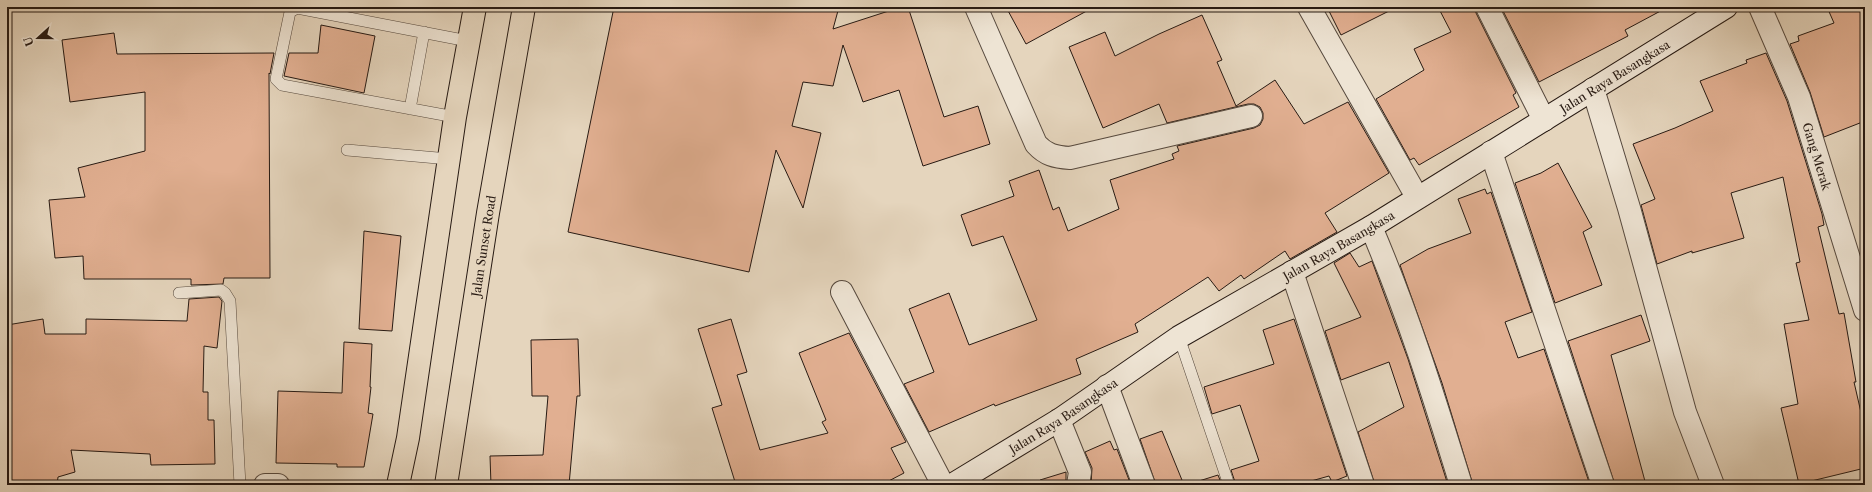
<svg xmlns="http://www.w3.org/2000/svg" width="1872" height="492" font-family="'Libre Caslon Text',serif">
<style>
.building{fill:#e1af91;stroke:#271a13}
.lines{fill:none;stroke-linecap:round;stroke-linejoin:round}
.service-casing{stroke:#56493e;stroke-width:12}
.minor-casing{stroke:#56493e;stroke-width:24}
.tertiary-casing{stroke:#56493e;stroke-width:24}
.secondary-casing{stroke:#271a13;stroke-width:24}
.trunk-casing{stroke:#271a13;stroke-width:24}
.service{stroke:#eee4d4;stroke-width:11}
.minor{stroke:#eee4d4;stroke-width:22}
.tertiary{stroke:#eee4d4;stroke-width:22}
.secondary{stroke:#eee4d4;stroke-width:22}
.trunk{stroke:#e5d5bd;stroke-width:22}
.labels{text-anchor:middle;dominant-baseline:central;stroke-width:3;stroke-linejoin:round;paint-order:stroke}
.street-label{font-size:12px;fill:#271a13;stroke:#eee4d4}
</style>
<rect width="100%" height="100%" fill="#e5d5bd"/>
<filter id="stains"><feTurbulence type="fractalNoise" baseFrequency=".005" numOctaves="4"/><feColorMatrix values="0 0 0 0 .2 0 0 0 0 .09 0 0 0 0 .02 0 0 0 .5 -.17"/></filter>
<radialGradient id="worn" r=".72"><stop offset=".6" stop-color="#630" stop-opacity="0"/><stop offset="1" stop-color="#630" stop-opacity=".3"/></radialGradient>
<!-- building -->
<path class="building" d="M614,7H839L833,29L901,7H908L944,117L978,106L990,144L923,166L899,90L863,102L843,45L833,86L803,82L792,126L821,133L803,208L776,150L749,272L568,232Z
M1006,7H1094L1026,44Z
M1327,7H1397L1341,35Z
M1438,7H1475L1476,13L1516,93L1513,95L1519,107L1419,165L1414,158L1410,160L1376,99L1424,70L1414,49L1451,32Z
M1501,7H1668L1625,30L1628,36L1539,82Z
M1827,7H1865V121L1824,137L1810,92L1790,44L1799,41L1798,36L1834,23Z
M1202,15L1222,60L1217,62L1236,106L1275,80L1304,124L1348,102L1389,173L1325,213L1337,232L1290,259L1285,251L1244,279L1241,275L1219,291L1208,277L1135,324L1138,332L1076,359L1081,374L995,406L994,404L929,432L904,384L934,372L909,309L949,293L969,345L1037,320L1003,236L972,246L961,215L1014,196L1009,181L1039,170L1053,210L1059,207L1068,231L1119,209L1110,180L1174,159L1172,154L1179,151L1177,146L1254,128L1260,125L1263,119V113L1260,107L1254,104H1248L1167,123L1159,104L1103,128L1069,47L1105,32L1115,56L1159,34Z
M321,25L375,36L364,93L284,76L289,53H318Z
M114,33L117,54L274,53L270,74L269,73L270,278H224L223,284L191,285V279H84L83,256L55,258L49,200L85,197L78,168L145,151V92L70,102L62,40Z
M1766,53L1787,101L1822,214L1824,225L1818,227L1839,314L1844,313L1856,382H1854L1865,430V468L1799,484L1781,408L1798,404L1784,324L1809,320L1796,263L1800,262L1783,177L1731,193L1744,238L1692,253V251L1657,264L1641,205L1655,199L1633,144L1675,128L1713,111L1700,81L1747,63L1746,60Z
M1558,163L1592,227L1583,232L1602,285L1555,303L1515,183L1541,173Z
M1485,189L1487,194L1491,192L1532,312L1505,322L1518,358L1544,349L1590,485H1473L1442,383L1400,265L1428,249L1471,233L1458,199Z
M364,231L401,236L392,331L359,329Z
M1350,253L1359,267L1372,261L1408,359L1448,485H1375L1358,432L1404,407L1389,362L1341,380L1325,331L1361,317L1334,263Z
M219,297L222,301L217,348L204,346L203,392H208V420H214L215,464L151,465L150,454L71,450L75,472L58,477L57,485H7V325L43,319L45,334H86V319L187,321L189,299Z
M1641,315L1650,341L1611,355L1646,485H1615L1568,341Z
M731,319L747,372L737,375L760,450L828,433L822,422L826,420L799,353L849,333L906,442L891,448L904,473L881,485H736L712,408L722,405L698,329Z
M1294,319L1347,476L1332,482L1329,476L1297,485H1236L1231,470L1259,461L1240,405L1212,414L1204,387L1274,364L1263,330Z
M578,339L580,396H577L569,485H491L490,456L543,455L548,396H532L531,340Z
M344,342L372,344L370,387H371L368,413L373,414L364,467H337V464L276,463L278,391L342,393Z
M1162,431L1184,485H1156L1140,439Z
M1110,441L1114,450L1117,449L1131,485H1091L1092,468L1085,452Z
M1066,472V485H1040V480Z
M1218,475L1222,485H1199V481Z"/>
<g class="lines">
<!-- service casing -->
<g class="service-casing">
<path id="service" d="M410,109L424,32
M455,117L282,85L276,79L290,12L297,8L468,41
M347,150L449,159
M179,293L221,290L225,293L230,301L240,485
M1179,337L1229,485"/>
</g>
<!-- minor casing -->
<g class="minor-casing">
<g id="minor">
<path d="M976,7L1036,144C1046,155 1055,157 1070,158L1251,116"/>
<path d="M1309,7L1417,197"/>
<path d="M1487,7L1544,120"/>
<path id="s1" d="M1760,7L1799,97L1865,310"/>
<path d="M1593,89L1629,208L1685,412L1713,485"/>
<path d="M1491,152L1603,485"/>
<path d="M1371,227C1407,311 1434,397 1461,485"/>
<path d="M1292,272L1363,485"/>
<path d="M842,292L943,485"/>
<path d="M1107,386L1144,485"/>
<path d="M1059,420L1080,472L1078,485"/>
</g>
</g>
<!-- tertiary casing -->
<g class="tertiary-casing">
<path id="tertiary" d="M265,485H278"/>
</g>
<!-- secondary casing -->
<g class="secondary-casing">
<g id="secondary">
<path id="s2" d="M952,485L1059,420L1179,337L1371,227L1726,7"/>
</g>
</g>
<!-- trunk casing -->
<g class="trunk-casing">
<g id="trunk">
<path d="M398,485L408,438L455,117L475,7"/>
<path id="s3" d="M446,485L488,213L524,7"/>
</g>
</g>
<!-- service -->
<use href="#service" class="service"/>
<!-- minor -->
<use href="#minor" class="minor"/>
<!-- tertiary -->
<use href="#tertiary" class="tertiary"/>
<!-- secondary -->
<use href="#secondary" class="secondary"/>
<!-- trunk -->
<use href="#trunk" class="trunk"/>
</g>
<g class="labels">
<!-- street labels -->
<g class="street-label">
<text stroke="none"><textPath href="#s2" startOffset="779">Jalan Raya Basangkasa</textPath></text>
<text stroke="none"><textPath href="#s1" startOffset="160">Gang Merak</textPath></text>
<text stroke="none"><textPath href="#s2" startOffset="455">Jalan Raya Basangkasa</textPath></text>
<text stroke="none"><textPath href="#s3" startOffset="242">Jalan Sunset Road</textPath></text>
<text stroke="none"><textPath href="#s2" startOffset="131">Jalan Raya Basangkasa</textPath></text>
</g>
</g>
<!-- margin -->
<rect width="1872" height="492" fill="none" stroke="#e5d5bd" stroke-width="24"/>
<rect x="8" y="8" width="1856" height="476" fill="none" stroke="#271a13" stroke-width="2"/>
<rect x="12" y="12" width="1848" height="468" fill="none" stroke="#271a13"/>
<!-- north arrow -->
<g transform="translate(38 38) rotate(249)" stroke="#eee4d4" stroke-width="3" paint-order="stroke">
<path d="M0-3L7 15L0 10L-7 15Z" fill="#271a13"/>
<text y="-6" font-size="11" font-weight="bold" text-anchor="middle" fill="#271a13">U</text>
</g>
<rect width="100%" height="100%" filter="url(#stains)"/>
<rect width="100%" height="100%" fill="url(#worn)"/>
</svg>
